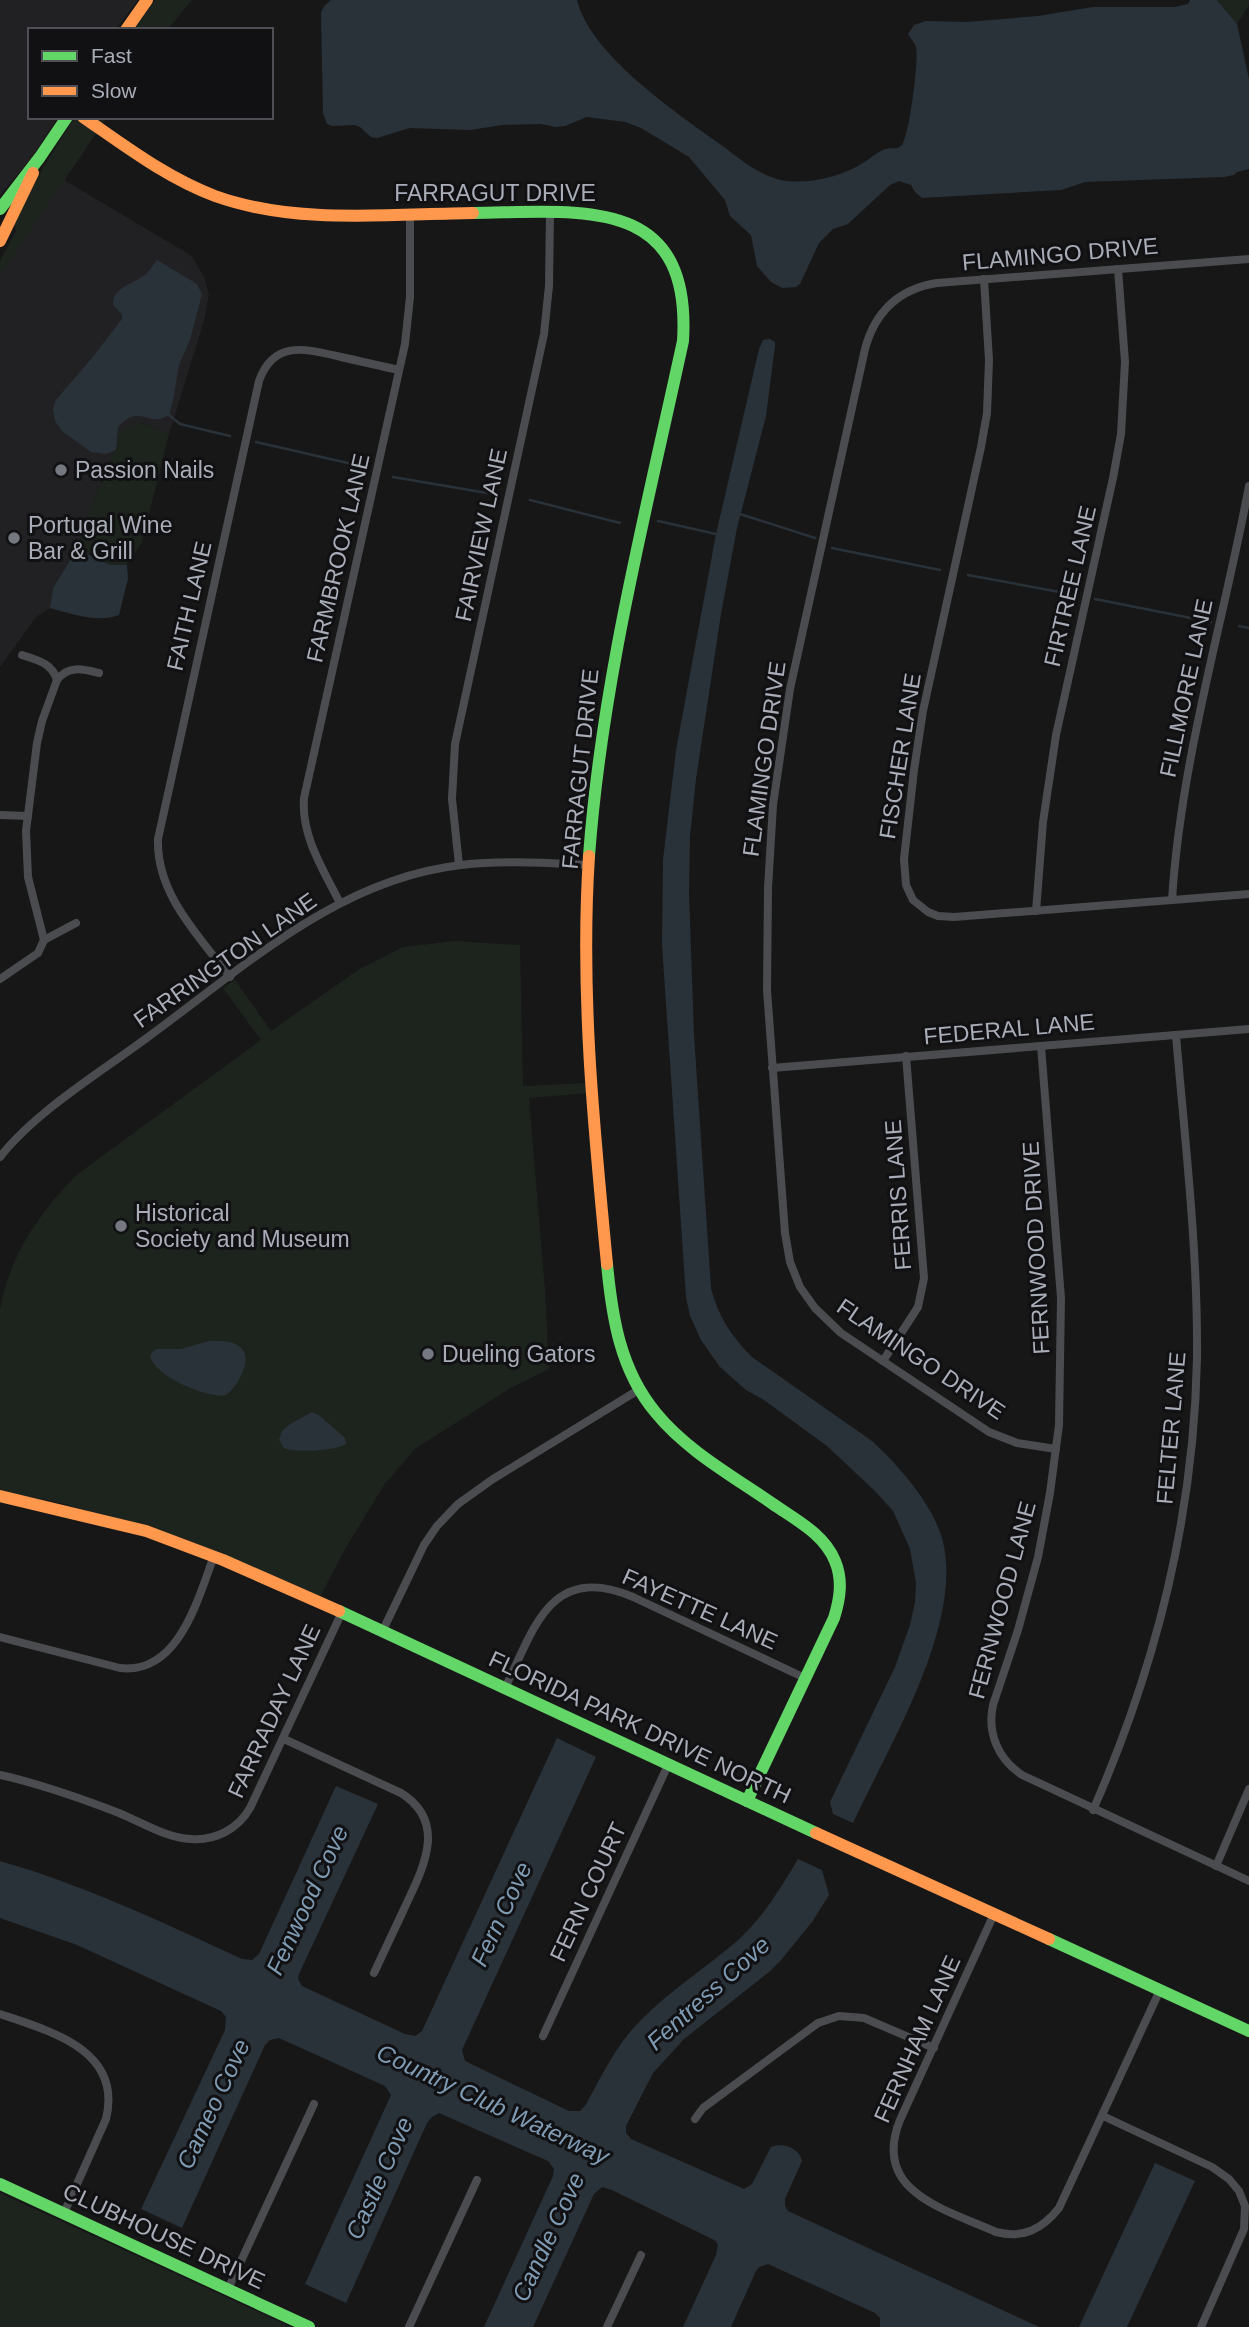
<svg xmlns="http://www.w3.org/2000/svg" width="1249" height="2327" font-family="Arial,sans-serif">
<rect width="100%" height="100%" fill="#171717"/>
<g fill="#212123">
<path d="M0 0H138L115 30H30V117H58L33 156 0 195Z"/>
<path d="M64 180 192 256 204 277 209 295 204 321 169 434 140 422 114 451 87 517 77 549 53 588 50 608 36 617 0 667V276Z"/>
</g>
<g fill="#1d241e">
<path d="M155 0H192L167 30H134Z"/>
<path d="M1217 0H1249V5L1237 24Z"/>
<path d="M75 117H107L0 276V261L16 231 14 224 44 166Z"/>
<path d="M140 422 169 434 142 542 127 565H110L77 549 87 517 114 451 116 450 117 441 122 430Z"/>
<path d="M455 941 520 945 523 1086 588 1083 589 1093 529 1098 545 1290 549 1369 509 1389 415 1449 384 1485 344 1551 320 1597 147 1529 60 1503 0 1491V1309C9 1256 41 1210 79 1173L261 1040 223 988 235 980 271 1031 358 970 403 947Z"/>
<path d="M0 2193 291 2327H0Z"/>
</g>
<g fill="#2a3239">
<path d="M331 0H577C590 54 674 111 717 142 737 156 757 175 781 180 807 185 841 177 863 163 870 159 878 151 886 149 891 147 896 150 901 146 909 140 919 60 916 47 915 43 910 38 908 34L914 25 926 21 966 22 1038 16 1093 7H1175L1188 4 1190 0H1217L1237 24 1249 79V169L1237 172 1234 175 1224 177 1085 182 1061 190 922 198 915 192 911 185 899 181 890 185 848 224 833 229 819 243 800 284 796 287 782 288 771 282 757 266 751 235 730 216 725 200 689 157 641 128 625 122 587 117 565 126 556 127 541 124 502 125 470 130 410 128 377 138 371 137 360 127 354 125 332 126 327 124 323 113 321 13 324 6Z"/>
<path d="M157 260 197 284 202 294 190 340 179 365 173 401 169 415C147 429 141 402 118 427L116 450 106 454 91 452 62 431 55 421 53 409 55 401 92 358 122 319V314L113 305C112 287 134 284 146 274 150 270 153 265 157 260Z"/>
<path d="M770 339 775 342V346L766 416 737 528 721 614 696 779 690 836 689 892 694 1035 711 1288C718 1316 731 1336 752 1357L872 1441C899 1466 934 1505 943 1542 963 1626 888 1747 853 1823L833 1814 830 1802 895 1667 910 1625 915 1602 916 1583 910 1549 893 1511 876 1492 827 1446 764 1400 746 1390 720 1367 701 1340 690 1316 686 1297 662 945 663 860 676 750 716 534 759 349 763 340Z"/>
<path d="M77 549 110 565H127L128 579 119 615C97 623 72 614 50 608L53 588Z"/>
<path d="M209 1341C219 1341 235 1340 242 1349 253 1361 236 1388 226 1395 207 1399 152 1375 150 1355L156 1349H181Z"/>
<path d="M312 1412 320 1416 345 1438 346 1444C336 1451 295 1453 284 1448L279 1440 282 1431 290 1424Z"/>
<path d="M557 1738 596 1757 462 2050 465 2061 569 2111H580L585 2106C599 2081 611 2055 630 2032 661 1996 701 1972 737 1941 763 1918 780 1889 798 1859L822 1870 829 1895 812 1922 781 1960 769 1972 684 2039 653 2073 626 2126V2133L631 2139 744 2189 752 2184 771 2147C782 2142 800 2148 802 2161L785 2199V2206L788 2211 1039 2327H880V2318L875 2313 768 2264 759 2267 756 2271 731 2327H683L716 2255 718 2245 716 2241 612 2190 602 2187 594 2194 533 2327H484L553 2176 554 2169 548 2161 439 2113 432 2117 427 2123 346 2303 305 2284 391 2095 385 2086 279 2038 270 2040 265 2045 182 2228 141 2209 225 2030 226 2017 221 2011 77 1945 0 1918V1861C84 1885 162 1922 242 1959L252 1960 259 1954 336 1786 378 1804 299 1974 298 1979 302 1986 405 2034 415 2036 422 2031Z"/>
<path d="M1155 2163 1195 2181 1127 2327H1079Z"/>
</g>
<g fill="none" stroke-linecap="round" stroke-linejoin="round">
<g stroke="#2a3239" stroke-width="2.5">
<path d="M169 415 180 424 230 436"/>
<path d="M256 442 361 466"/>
<path d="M393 477 493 494"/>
<path d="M530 500 620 523"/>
<path d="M740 514 815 538"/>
<path d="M658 521 716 534"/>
<path d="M832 548 940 570"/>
<path d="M968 575 1065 593"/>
<path d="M1095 599 1211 622"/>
<path d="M1239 626 1249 628"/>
</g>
<g stroke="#4b4c50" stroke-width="8">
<path d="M984 279 989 360 987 413 981 447 923 711 914 770 904 859 906 885 913 900 928 912 938 916 954 917 1249 894"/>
<path d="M22 655C37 660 52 663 57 680 68 665 83 669 99 673"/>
<path d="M0 815 28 816"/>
<path d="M459 865 452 799 455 744 544 334 549 286 550 212"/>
<path d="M1172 900C1181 759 1223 624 1249 486"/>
<path d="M340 903C323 869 301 836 304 798L405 344 410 297V214"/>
<path d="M1036 911 1043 822 1056 735 1113 478 1121 434 1125 362 1118 269"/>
<path d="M44 940 28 877 26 831 37 743 42 721 57 680"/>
<path d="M230 977C199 936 156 894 158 839L259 381C274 339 306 349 341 357 360 361 380 366 399 370"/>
<path d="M0 979 38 953 44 940 76 923"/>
<path d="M1041 1046 1061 1298 1059 1425 1050 1493 1038 1557 1018 1630 993 1705C987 1733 998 1759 1022 1775L1249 1881"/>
<path d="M772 1068 1249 1029"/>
<path d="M0 1157C36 1111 101 1072 148 1037 244 967 338 879 461 865 503 860 546 863 589 865"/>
<path d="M883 1361 918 1307 924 1278 906 1056"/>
<path d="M1056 1449 1017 1443 989 1432 841 1333 815 1308 800 1287 790 1262 785 1233 767 990 768 888 773 805 790 689 865 349C875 312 899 289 937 283L1249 259"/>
<path d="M382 1632 424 1545 437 1526 458 1504 493 1479 640 1389"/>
<path d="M0 1637 120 1668C179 1675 198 1598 214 1556"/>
<path d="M505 1688C534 1629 550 1562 633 1597L805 1678"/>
<path d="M284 1739 401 1793C449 1823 422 1870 404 1909 394 1930 384 1952 374 1973"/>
<path d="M0 1775C41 1784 80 1798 119 1813 141 1822 166 1838 191 1839 215 1841 238 1829 250 1808L342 1612"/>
<path d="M1093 1810C1156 1667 1194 1515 1197 1358 1198 1250 1185 1142 1176 1035"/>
<path d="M1216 1866 1249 1789"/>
<path d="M994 1914 900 2120C871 2192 945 2209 996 2232 1024 2239 1042 2229 1059 2208L1160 1990"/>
<path d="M0 2014C50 2031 123 2050 106 2119L64 2213"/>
<path d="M543 2036 668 1765"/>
<path d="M1103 2116 1212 2167 1229 2179 1239 2191 1245 2206 1244 2229 1201 2327"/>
<path d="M695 2119 703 2108 818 2023 839 2016 864 2018 934 2048"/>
<path d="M228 2289 314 2104"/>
<path d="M409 2327 477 2180"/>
<path d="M607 2327 641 2255"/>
</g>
<g stroke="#63d668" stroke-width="12">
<path d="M0 209 40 157 67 117"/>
<path d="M473 213C579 212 692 193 683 341 646 512 602 681 589 856"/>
<path d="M607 1264C612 1317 620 1370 656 1413 687 1451 733 1476 773 1504 796 1520 824 1534 835 1561 843 1580 840 1599 834 1618L747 1801"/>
<path d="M339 1611 816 1833"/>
<path d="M1049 1939 1249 2031"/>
<path d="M0 2184 309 2327"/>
</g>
<g stroke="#ff974d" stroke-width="12">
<path d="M126 30 147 0"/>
<path d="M83 117C125 146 167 178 215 196 296 225 389 214 473 213"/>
<path d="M0 241 33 173"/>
<path d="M589 856C580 992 594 1129 607 1264"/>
<path d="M0 1496 146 1531 223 1560 339 1611"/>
<path d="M816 1833 1049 1939"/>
</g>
</g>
<g fill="#757880" stroke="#111113" stroke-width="2.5">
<circle cx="61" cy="470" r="7"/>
<circle cx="14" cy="538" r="7"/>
<circle cx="121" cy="1226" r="7"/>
<circle cx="428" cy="1354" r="7"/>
</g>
<g text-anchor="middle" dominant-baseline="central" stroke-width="6" stroke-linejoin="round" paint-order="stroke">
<g font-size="23" fill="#a8adb8" stroke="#111113">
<text x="495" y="193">FARRAGUT DRIVE</text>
<text transform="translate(1060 254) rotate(-5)">FLAMINGO DRIVE</text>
<text transform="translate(481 535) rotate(-78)">FAIRVIEW LANE</text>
<text transform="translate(338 558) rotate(-77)">FARMBROOK LANE</text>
<text transform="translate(1070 586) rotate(-77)">FIRTREE LANE</text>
<text transform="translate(189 606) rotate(-77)">FAITH LANE</text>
<text transform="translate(1186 688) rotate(-78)">FILLMORE LANE</text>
<text transform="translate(900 756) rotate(-81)">FISCHER LANE</text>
<text transform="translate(764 759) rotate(-82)">FLAMINGO DRIVE</text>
<text transform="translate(580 769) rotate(-84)">FARRAGUT DRIVE</text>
<text transform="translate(225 960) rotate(-35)">FARRINGTON LANE</text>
<text transform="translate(1009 1029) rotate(-5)">FEDERAL LANE</text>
<text transform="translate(898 1195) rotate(-94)">FERRIS LANE</text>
<text transform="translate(1036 1248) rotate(-93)">FERNWOOD DRIVE</text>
<text transform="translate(921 1359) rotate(34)">FLAMINGO DRIVE</text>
<text transform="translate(1171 1428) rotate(-85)">FELTER LANE</text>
<text transform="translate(1002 1600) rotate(-75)">FERNWOOD LANE</text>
<text transform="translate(700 1609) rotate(24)">FAYETTE LANE</text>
<text transform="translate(274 1711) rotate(-65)">FARRADAY LANE</text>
<text transform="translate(640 1727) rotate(25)">FLORIDA PARK DRIVE NORTH</text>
<text transform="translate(588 1892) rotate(-65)">FERN COURT</text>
<text transform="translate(917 2039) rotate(-66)">FERNHAM LANE</text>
<text transform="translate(164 2236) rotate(25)">CLUBHOUSE DRIVE</text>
</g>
<g font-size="23" fill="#a8adb8" stroke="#111113" text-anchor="start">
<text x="75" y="470">Passion Nails</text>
<text x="28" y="525">Portugal Wine<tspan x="28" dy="26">Bar &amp; Grill</tspan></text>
<text x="135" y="1213">Historical<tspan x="135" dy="26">Society and Museum</tspan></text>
<text x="442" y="1354">Dueling Gators</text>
</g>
<g font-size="24" font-style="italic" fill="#7f9bb3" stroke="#111113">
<text transform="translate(307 1900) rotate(-65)">Fenwood Cove</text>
<text transform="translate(501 1914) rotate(-65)">Fern Cove</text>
<text transform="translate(708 1993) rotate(-42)">Fentress Cove</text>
<text transform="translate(213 2104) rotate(-65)">Cameo Cove</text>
<text transform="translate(493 2104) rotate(25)">Country Club Waterway</text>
<text transform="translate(379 2178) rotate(-66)">Castle Cove</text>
<text transform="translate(548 2237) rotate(-65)">Candle Cove</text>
</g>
</g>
<rect x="28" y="28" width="245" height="91" fill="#111113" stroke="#4d4f55" stroke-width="2"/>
<rect x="42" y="51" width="35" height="10" fill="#63d668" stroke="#4d4f55" stroke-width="2"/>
<text x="91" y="63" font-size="21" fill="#a8adb8">Fast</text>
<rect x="42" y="86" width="35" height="10" fill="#ff974d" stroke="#4d4f55" stroke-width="2"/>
<text x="91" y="98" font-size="21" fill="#a8adb8">Slow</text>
</svg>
